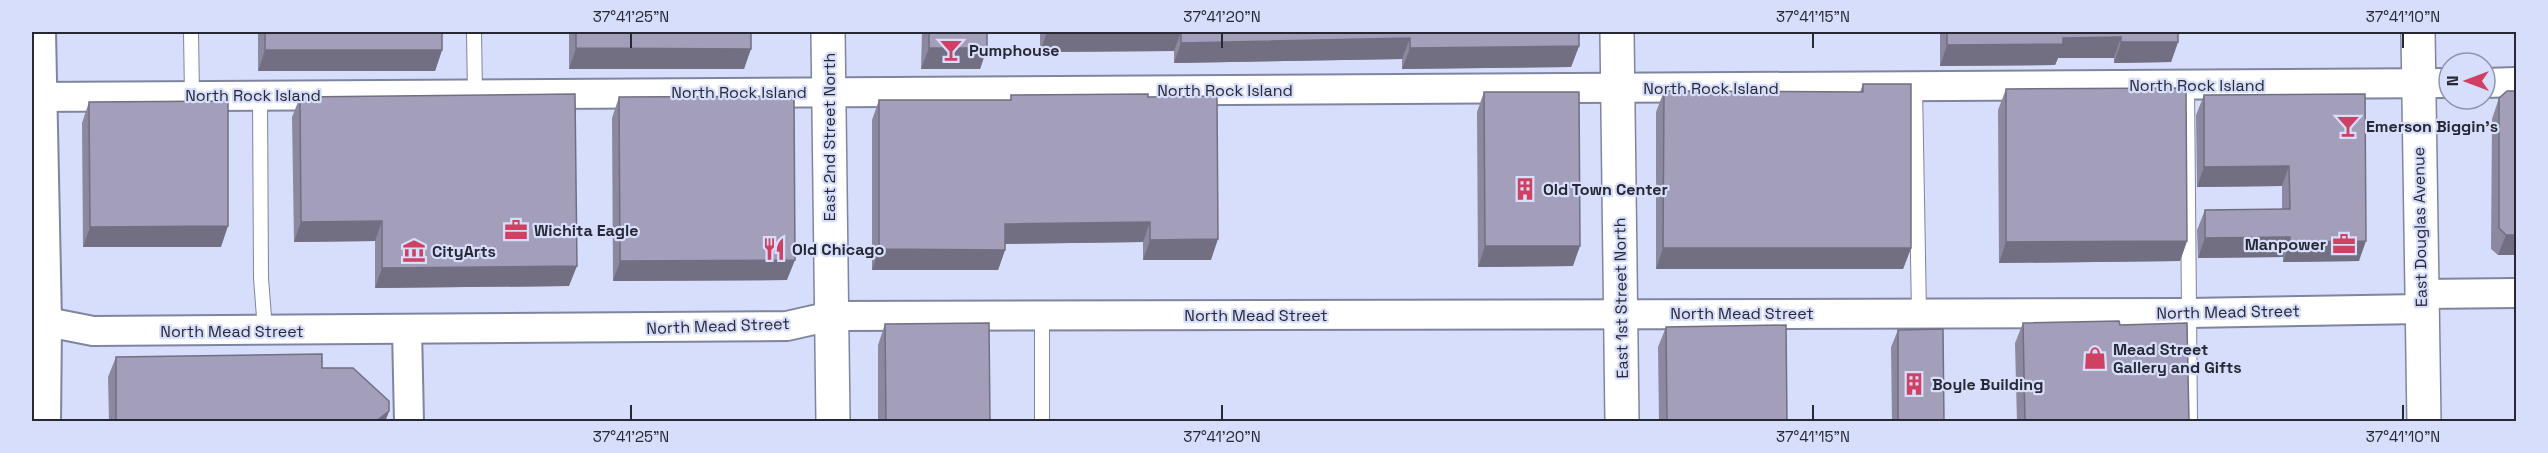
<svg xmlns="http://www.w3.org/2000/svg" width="2548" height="453" font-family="'Space Grotesk',sans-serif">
<rect width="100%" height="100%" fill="#d7defb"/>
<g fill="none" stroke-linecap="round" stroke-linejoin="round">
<g stroke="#7f859f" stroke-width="16">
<g id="service">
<path d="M191 32 192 96"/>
<path d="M474 32 475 94"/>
<path d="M2187 86 2190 422"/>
<path d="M1915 87 1919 313"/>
<path d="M260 95 261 278 265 330"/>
<path d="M1042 316V422"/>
</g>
</g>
<g stroke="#7f859f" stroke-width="32">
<g id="minor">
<path d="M41 32 47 322 46 422"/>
<path d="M2485 83 2516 82"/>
<path d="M32 97 2449 83"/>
<path d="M2422 294 2516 293"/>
<path d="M32 322H47L93 331 787 326 831 316 2189 313 2422 309"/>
<path d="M407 329 409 422"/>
</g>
</g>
<g stroke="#7f859f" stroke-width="36">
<g id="tertiary">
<path d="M828 32 833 422"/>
<path d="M1617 32 1622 422"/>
</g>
</g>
<g stroke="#7f859f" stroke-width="36">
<path id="secondary" d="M2418 32 2424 422"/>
</g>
<use href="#service" stroke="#fff" stroke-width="14"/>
<use href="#minor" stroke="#fff" stroke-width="28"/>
<use href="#tertiary" stroke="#fff" stroke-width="33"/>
<use href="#secondary" stroke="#fff" stroke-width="33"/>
</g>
<g fill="#8c889f">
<path d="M258 32H442V50L435 71H258Z"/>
<path d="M569 32H751L744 69H569Z"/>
<path d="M922 32H987V48L980 69H921Z"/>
<path d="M1040 32H1579V46L1571 67 1402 69V59L1174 63V51L1040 52Z"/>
<path d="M1940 32H2178V42L2171 62 2114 63V58H2058L2055 65 1940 66Z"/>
<path d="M1863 84 1911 248 1903 269H1656V112L1664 91 1860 92Z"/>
<path d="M2006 89 2187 241 2180 261 1999 263 1998 110Z"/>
<path d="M1484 92 1573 266 1478 267 1477 112Z"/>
<path d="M2365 94 2359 261 2283 262V257L2198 258 2197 230 2205 210 2282 209V186L2197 187 2196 115 2204 95Z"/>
<path d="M1011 95 1148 97 1211 260H1143V242L1005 244V250L998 270H872V120L879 100H1010Z"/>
<path d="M300 97 569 286 375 288V241L294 242 292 117Z"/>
<path d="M619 97 787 280 613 281 612 118Z"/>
<path d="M2499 98 2517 255H2498L2491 249 2492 119Z"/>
<path d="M89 102 221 247H83L82 123Z"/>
<path d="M2023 323 2120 325 2189 422H2017L2015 343Z"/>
<path d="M885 324 990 422H878V345Z"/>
<path d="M1666 327 1787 422H1659L1658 347Z"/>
<path d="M1898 330 1944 422H1892L1891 347Z"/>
<path d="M116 357 322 368 389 411 385 422H109L108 377Z"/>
</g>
<g fill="#726f82">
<path d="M1047 32H1181L1174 51 1040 52Z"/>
<path d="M2121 37 2114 58H2058L2055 65 1940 66 1947 45 2063 38Z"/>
<path d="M1410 38 1402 59 1174 63 1181 43Z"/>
<path d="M2121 42H2178L2171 62 2114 63Z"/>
<path d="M1579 46 1571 67 1402 69 1410 48Z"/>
<path d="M576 48 751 49 744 69H569Z"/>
<path d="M929 48H987L980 69H921Z"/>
<path d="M265 50H442L435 71H258Z"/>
<path d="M2289 166 2282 186 2197 187 2204 167Z"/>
<path d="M382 221 375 241 294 242 301 222Z"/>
<path d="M1150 222 1143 242 998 244 1005 224Z"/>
<path d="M228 226 221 247H83L90 227Z"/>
<path d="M2506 235H2517V255H2498Z"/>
<path d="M2290 237 2283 257 2198 258 2205 238Z"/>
<path d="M1218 239 1211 260H1143L1150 240Z"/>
<path d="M2187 241 2180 261 1999 263 2006 242Z"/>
<path d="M2366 241 2359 261 2283 262 2290 242Z"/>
<path d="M1485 246H1580L1573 266 1478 267Z"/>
<path d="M1663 248H1911L1903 269H1656Z"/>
<path d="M879 249 1005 250 998 270H872Z"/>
<path d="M795 260 787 280 613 281 620 261Z"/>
<path d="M577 266 569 286 375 288 382 268Z"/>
<path d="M389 411 385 422H375Z"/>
</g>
<g fill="#a39eb9" stroke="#726f82" stroke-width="1.5">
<rect x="265" y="32" width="177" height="18"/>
<path d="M576 32H751V49L576 48Z"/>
<rect x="929" y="32" width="58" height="16"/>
<path d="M1181 32H1579V46L1410 48V38L1181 43Z"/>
<path d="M1947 32H2178V42H2121V37L2063 38V44L1947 45Z"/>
<path d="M1863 84H1911V248H1663L1664 91 1863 92Z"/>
<path d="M2186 88 2187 241 2006 242V89Z"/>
<path d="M2507 91H2517V235H2506L2499 228V98Z"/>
<path d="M1484 92H1579L1580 246H1485Z"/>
<path d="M575 94 577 266 382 268V221L301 222 300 97Z"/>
<path d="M1148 94V97L1217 96 1218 239 1150 240V222L1005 224V250L879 249V100H1011V95Z"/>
<path d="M2365 94 2366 241 2290 242V237L2205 238V210L2290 209 2289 166 2204 167V95Z"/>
<path d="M794 96 795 260 620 261 619 97Z"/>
<path d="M228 101V226L90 227 89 102Z"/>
<path d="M2119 321 2120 325 2187 323 2189 422H2025L2023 323Z"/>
<path d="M989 323 990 422H886L885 324Z"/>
<path d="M1786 325 1787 422H1667L1666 327Z"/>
<path d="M1943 329 1944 422H1898V330Z"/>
<path d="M322 354V368H353L389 401V411L375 422H116V357Z"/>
</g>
<path fill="none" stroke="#262833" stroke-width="2" d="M631 33V48M1222 33V48M1813 33V48M2403 33V48M631 405V420M1222 405V420M1813 405V420M2403 405V420"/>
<defs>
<g id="bar-bare" transform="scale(1.8)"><path d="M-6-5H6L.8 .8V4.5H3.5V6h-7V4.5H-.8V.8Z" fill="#d04062" stroke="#d7defb" stroke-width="2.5" paint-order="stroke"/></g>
<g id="building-bare" transform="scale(1.8)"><path d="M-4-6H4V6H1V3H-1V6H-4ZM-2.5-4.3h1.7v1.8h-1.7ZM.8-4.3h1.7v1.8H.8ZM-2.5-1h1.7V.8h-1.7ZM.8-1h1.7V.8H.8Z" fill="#d04062" stroke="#d7defb" stroke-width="2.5" paint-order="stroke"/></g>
<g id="office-bare" transform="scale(1.8)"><path d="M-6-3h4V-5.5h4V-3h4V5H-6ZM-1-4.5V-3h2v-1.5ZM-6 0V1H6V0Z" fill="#d04062" stroke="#d7defb" stroke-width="2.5" paint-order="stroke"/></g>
<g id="restaurant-bare" transform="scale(1.8)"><path d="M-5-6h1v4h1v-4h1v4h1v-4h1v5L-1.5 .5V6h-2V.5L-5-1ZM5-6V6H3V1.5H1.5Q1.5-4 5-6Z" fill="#d04062" stroke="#d7defb" stroke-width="2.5" paint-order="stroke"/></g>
<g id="museum-bare" transform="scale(1.8)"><path d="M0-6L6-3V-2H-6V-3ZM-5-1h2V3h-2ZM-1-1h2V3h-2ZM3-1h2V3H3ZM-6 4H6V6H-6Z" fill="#d04062" stroke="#d7defb" stroke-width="2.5" paint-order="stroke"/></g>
<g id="shop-bare" transform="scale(1.8)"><path d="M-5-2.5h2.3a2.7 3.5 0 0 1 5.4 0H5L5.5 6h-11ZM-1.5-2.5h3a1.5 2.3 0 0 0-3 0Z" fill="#d04062" stroke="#d7defb" stroke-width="2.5" paint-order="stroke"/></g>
</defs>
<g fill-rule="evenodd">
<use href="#bar-bare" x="951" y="50"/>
<use href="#bar-bare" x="2348" y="126"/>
<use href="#building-bare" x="1525" y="189"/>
<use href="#office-bare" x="516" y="230"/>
<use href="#office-bare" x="2344" y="244"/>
<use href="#restaurant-bare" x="774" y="249"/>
<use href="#museum-bare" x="414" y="251"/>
<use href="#shop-bare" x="2095" y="358"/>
<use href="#building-bare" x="1914" y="384"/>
</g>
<g text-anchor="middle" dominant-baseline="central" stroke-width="4.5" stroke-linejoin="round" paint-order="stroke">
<g font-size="16" font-weight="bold" fill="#262833" stroke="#d7defb" text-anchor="start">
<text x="969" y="50">Pumphouse</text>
<text x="2366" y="126">Emerson Biggin's</text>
<text x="1543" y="189">Old Town Center</text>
<text x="534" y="230">Wichita Eagle</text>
<text x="2326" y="244" text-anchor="end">Manpower</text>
<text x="792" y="249">Old Chicago</text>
<text x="432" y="251">CityArts</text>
<text x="2113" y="349">Mead Street<tspan x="2113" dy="18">Gallery and Gifts</tspan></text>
<text x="1932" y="384">Boyle Building</text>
</g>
<g font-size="16" fill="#262833" stroke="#d7defb">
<text x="2197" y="85">North Rock Island</text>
<text x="1711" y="88">North Rock Island</text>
<text x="1225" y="90">North Rock Island</text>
<text x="739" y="92">North Rock Island</text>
<text x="253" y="95">North Rock Island</text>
<text transform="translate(829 137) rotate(-90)">East 2nd Street North</text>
<text transform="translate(2420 227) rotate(-91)">East Douglas Avenue</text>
<text transform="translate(1621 298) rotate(-91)">East 1st Street North</text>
<text transform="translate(2228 312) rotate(-1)">North Mead Street</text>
<text x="1742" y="313">North Mead Street</text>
<text x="1256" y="315">North Mead Street</text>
<text transform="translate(718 326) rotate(-2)">North Mead Street</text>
<text x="232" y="331">North Mead Street</text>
</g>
</g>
<rect width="2548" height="453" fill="none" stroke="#d7defb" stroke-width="66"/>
<g transform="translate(2467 81) rotate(270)"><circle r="28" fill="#d7defb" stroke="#9095ab" stroke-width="1.5"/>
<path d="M0-4.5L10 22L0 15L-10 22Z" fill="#d04062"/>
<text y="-9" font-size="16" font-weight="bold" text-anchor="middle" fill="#262833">N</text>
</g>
<rect x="33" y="33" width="2482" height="387" fill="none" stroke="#262833" stroke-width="2"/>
<g font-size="15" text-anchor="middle" fill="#262833">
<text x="631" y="22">37°41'25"N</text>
<text x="1222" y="22">37°41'20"N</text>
<text x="1813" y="22">37°41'15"N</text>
<text x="2403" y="22">37°41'10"N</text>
<text x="631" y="442">37°41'25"N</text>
<text x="1222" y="442">37°41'20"N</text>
<text x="1813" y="442">37°41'15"N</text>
<text x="2403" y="442">37°41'10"N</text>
</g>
</svg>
